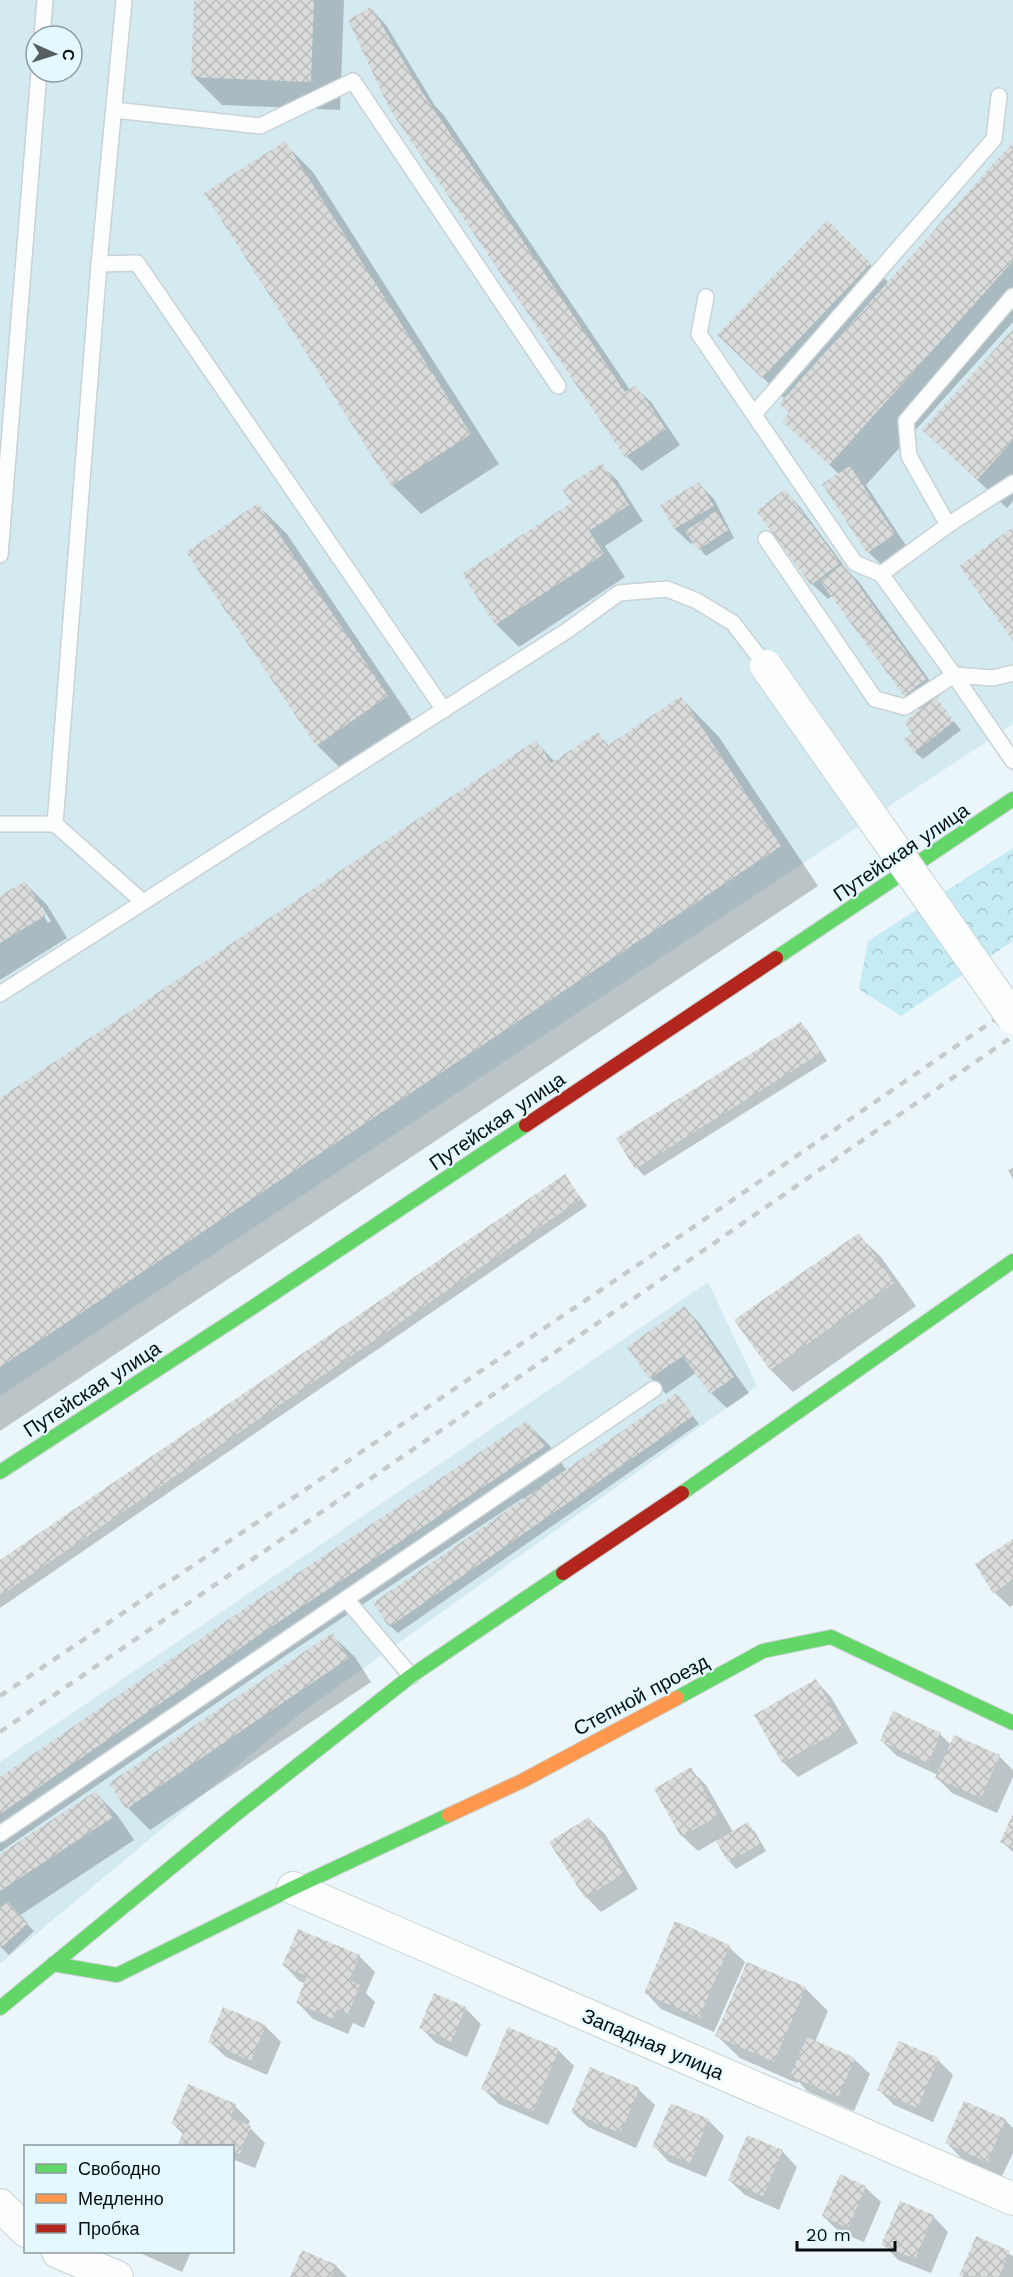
<svg xmlns="http://www.w3.org/2000/svg" width="1013" height="2277" font-family="'Work Sans',sans-serif">
<defs>
<pattern id="forest-crowns" width="20" height="18" patternUnits="userSpaceOnUse" patternTransform="scale(1.5)"><rect width="20" height="18" fill="#c5ebf5"/><path d="M2 6a3 3 0 1 1 6 0M12 15a3 3 0 1 1 6 0" fill="none" stroke="#a8c8d1"/></pattern>
<pattern id="building-cross-hatch" width="8" height="8" patternUnits="userSpaceOnUse" patternTransform="scale(1.5)"><rect width="8" height="8" fill="#dadcdb"/><path d="M0 0l8 8M0 8l8-8" fill="none" stroke="#babcbb"/></pattern>
</defs>
<rect width="100%" height="100%" fill="#eaf6f9"/>
<g fill="#d4eaf1" fill-rule="evenodd">
<path d="M0 0H1013V724L0 1396ZM36 36H72V72H36Z"/>
<path d="M708 1282 757 1386 301 1713 0 1964V1762Z"/>
</g>
<path fill="url(#forest-crowns)" d="M1013 848V941L901 1016 859 989 868 941Z"/>
<g fill="#0003" fill-rule="evenodd">
<path d="M196 0H344L340 110 222 105 193 76Z"/>
<path d="M371 9 386 25 435 106 443 114 630 390 635 387 651 402 680 445 642 471 626 456Z"/>
<path d="M284 143 313 172 499 464 421 514 392 485Z"/>
<path d="M1013 144V322L866 485 909 550 884 567 868 552 839 474 784 421 791 413 785 399 742 358 870 264 889 283Z"/>
<path d="M1013 331V501L1007 508 924 430Z"/>
<path d="M601 465 617 480 643 521 605 546 625 577 519 647 496 624 573 503Z"/>
<path d="M699 484 714 499 734 538 706 556 694 542 691 544 675 529 662 506Z"/>
<path d="M785 491 800 507 848 571 859 582 940 695 935 699 961 730 923 759 915 752V733L921 711 905 695 833 595 828 599 812 584Z"/>
<path d="M258 505 287 534 416 726 346 774 317 745Z"/>
<path d="M681 698 719 737 818 886 0 1431V1099L536 742 555 762 598 734 609 746Z"/>
<path d="M25 883 47 905 67 938 0 980V898ZM39 907H42L51 921 48 923Z"/>
<path d="M801 1024 808 1031 827 1061 644 1176 637 1168 618 1139Z"/>
<path d="M1013 1168V1179L1008 1170Z"/>
<path d="M565 1176 587 1206 0 1608V1562Z"/>
<path d="M858 1235 881 1257 916 1306 793 1392 771 1370 736 1320Z"/>
<path d="M685 1308 700 1324 749 1393 727 1408 711 1393 697 1372 666 1394 651 1378 629 1348Z"/>
<path d="M677 1395 699 1424 398 1633 390 1626 524 1501 523 1498 288 1654 0 1852V1779L527 1423 550 1446 567 1471Z"/>
<path d="M1013 1541V1605L1010 1607 994 1592Z"/>
<path d="M332 1635 355 1657 371 1682 150 1830 128 1808Z"/>
<path d="M816 1681 831 1697 858 1743 798 1777 783 1762Z"/>
<path d="M940 1734 951 1745 955 1737 1000 1757 1013 1770V1777L997 1813 952 1793 937 1778 938 1775 897 1756 882 1741Z"/>
<path d="M690 1769 706 1785 733 1832 747 1824 755 1832 766 1851 736 1869 729 1861 717 1840 698 1851 682 1836Z"/>
<path d="M96 1793 118 1816 134 1840 19 1916 34 1931 9 1955 0 1946V1856Z"/>
<path d="M1013 1818V1852L1002 1842Z"/>
<path d="M589 1819 605 1834 638 1889 601 1912 586 1897Z"/>
<path d="M676 1923 729 1947 745 1962 714 2032 661 2009 646 1993Z"/>
<path d="M359 1956 375 1972 366 1993 375 2002 364 2028 353 2023 348 2034 313 2019 298 2003 306 1984 299 1981 284 1965Z"/>
<path d="M748 1964 806 1989 828 2011 815 2042 854 2059 870 2074 854 2111 807 2091 798 2081 797 2083 740 2058 717 2036Z"/>
<path d="M465 2008 481 2024 467 2057 436 2043 421 2028Z"/>
<path d="M224 2009 266 2027 281 2042 267 2075 226 2057 210 2042Z"/>
<path d="M558 2050 574 2066 548 2125 499 2104 483 2089Z"/>
<path d="M938 2060 953 2075 933 2122 894 2105 879 2090Z"/>
<path d="M639 2090 655 2105 636 2148 588 2127 572 2112Z"/>
<path d="M235 2106 250 2121 248 2126 265 2143 255 2168 232 2159V2146H179L184 2135 173 2124Z"/>
<path d="M708 2120 724 2136 706 2177 669 2162 654 2146Z"/>
<path d="M1005 2120 1013 2128V2153L1002 2176 962 2159 947 2143Z"/>
<path d="M782 2151 797 2167 779 2210 745 2195 729 2180Z"/>
<path d="M865 2187 881 2202 864 2242 839 2232 823 2216Z"/>
<path d="M933 2216 948 2232 931 2273 898 2260 883 2244Z"/>
<path d="M977 2238 1013 2256V2277H963L961 2275Z"/>
<path d="M138 2252H191L182 2272Z"/>
<path d="M336 2266 347 2277H292Z"/>
</g>
<g fill="url(#building-cross-hatch)">
<path d="M194 0H314L311 82 191 77Z"/>
<path d="M371 7 420 89 625 392 636 385 666 429 625 457 390 110 348 20Z"/>
<path d="M285 141 471 434 391 486 204 193Z"/>
<path d="M1013 142V261L829 465 782 421 789 413 779 404Z"/>
<path d="M827 220 871 263 762 378 717 335Z"/>
<path d="M1013 329V440L977 480 922 430Z"/>
<path d="M602 463 629 505 589 531 604 554 495 625 462 574 571 503 562 489Z"/>
<path d="M850 466 895 534 867 553 822 484Z"/>
<path d="M699 482 714 506 674 529 660 505Z"/>
<path d="M785 489 840 563 811 585 756 511Z"/>
<path d="M258 503 388 696 316 746 186 552Z"/>
<path d="M716 511 728 530 698 550 685 531Z"/>
<path d="M1013 527V641L959 566Z"/>
<path d="M843 564 926 679 904 696 820 581Z"/>
<path d="M681 696 781 846 0 1367V1098L536 740 551 763 598 732 607 746Z"/>
<path d="M936 697 954 721 914 753 904 740 912 733 904 722Z"/>
<path d="M25 881 46 915 0 943V896Z"/>
<path d="M801 1022 821 1053 635 1169 616 1138Z"/>
<path d="M565 1174 581 1199 0 1596V1560Z"/>
<path d="M859 1233 894 1283 770 1370 734 1320Z"/>
<path d="M685 1306 734 1377 710 1394 683 1356 649 1379 627 1347Z"/>
<path d="M677 1393 693 1416 389 1627 373 1603Z"/>
<path d="M527 1421 545 1446 265 1631 0 1814V1777L248 1606Z"/>
<path d="M1013 1539V1580L993 1593 975 1564Z"/>
<path d="M332 1633 349 1658 126 1809 109 1783Z"/>
<path d="M816 1679 843 1728 782 1763 754 1715Z"/>
<path d="M893 1711 941 1733 928 1763 880 1741Z"/>
<path d="M954 1735 1000 1755 981 1798 935 1778Z"/>
<path d="M691 1767 718 1816 681 1837 654 1789Z"/>
<path d="M96 1791 113 1817 0 1891V1854Z"/>
<path d="M1013 1814V1848L1000 1842Z"/>
<path d="M589 1817 624 1873 585 1898 549 1842Z"/>
<path d="M748 1822 760 1844 728 1862 716 1841Z"/>
<path d="M7 1901 28 1923 0 1949V1907Z"/>
<path d="M675 1921 730 1945 699 2018 644 1993Z"/>
<path d="M298 1929 360 1955 349 1980 360 1985 348 2014 337 2009 333 2019 296 2003 307 1976 282 1966Z"/>
<path d="M747 1962 806 1987 774 2062 715 2036Z"/>
<path d="M434 1993 466 2007 451 2042 419 2028Z"/>
<path d="M223 2007 266 2025 251 2061 208 2042Z"/>
<path d="M508 2027 559 2049 533 2111 481 2089Z"/>
<path d="M807 2037 855 2058 838 2097 790 2076Z"/>
<path d="M899 2041 939 2058 917 2108 877 2090Z"/>
<path d="M590 2067 640 2088 620 2133 571 2112Z"/>
<path d="M188 2084 236 2104 230 2117 251 2126 240 2154 232 2151V2146H223L216 2144 214 2146H177L184 2130 171 2124Z"/>
<path d="M964 2101 1006 2119 987 2162 945 2143Z"/>
<path d="M671 2103 709 2119 690 2163 652 2147Z"/>
<path d="M747 2135 783 2150 763 2196 728 2180Z"/>
<path d="M840 2174 866 2186 848 2228 822 2216Z"/>
<path d="M900 2201 934 2215 915 2259 881 2245Z"/>
<path d="M976 2236 1010 2251 999 2277 959 2276Z"/>
<path d="M302 2250 337 2265 332 2277H290Z"/>
</g>
<g fill="none" stroke-linecap="round" stroke-linejoin="round">
<g stroke="#c9d2d5" stroke-width="18">
<g id="lane">
<path d="M124 0 99 264 55 824 143 902"/>
<path d="M42 36 45 0"/>
<path d="M114 110 260 126 353 81 558 386"/>
<path d="M99 264 137 263 444 710"/>
<path d="M706 297 699 334 855 563 881 574 954 675 993 678 1013 673"/>
<path d="M754 414 994 139 999 96"/>
<path d="M948 525 1013 483"/>
<path d="M766 539 875 699 905 707 954 675 1013 761"/>
<path d="M0 555 39 72"/>
<path d="M881 574 948 525 909 456 906 421 1013 296"/>
<path d="M0 824H55"/>
<path d="M0 994 568 630 619 593 667 589 697 601 733 623 766 666"/>
<path d="M411 1676 346 1599 654 1389"/>
<path d="M0 1834 346 1599"/>
</g>
</g>
<g stroke="#c9d2d5" stroke-width="34">
<g id="street">
<path d="M293 1888 1013 2199"/>
<path d="M0 2205 26 2231"/>
<path d="M58 2252 117 2277"/>
</g>
</g>
<g stroke="#c9d2d5" stroke-width="16">
<g id="fast">
<path d="M776 958 1013 799"/>
<path d="M0 1472 247 1311 526 1125"/>
<path d="M682 1493 1013 1261"/>
<path d="M677 1698 763 1651 831 1637 1013 1723"/>
<path d="M53 1964 117 1975 293 1888 449 1815"/>
<path d="M0 2008 236 1814 411 1676 563 1573"/>
</g>
</g>
<g stroke="#c9d2d5" stroke-width="16">
<path id="slow" d="M449 1815 522 1781 677 1698"/>
</g>
<g stroke="#c9d2d5" stroke-width="16">
<g id="jam">
<path d="M526 1125 776 958"/>
<path d="M563 1573 682 1493"/>
</g>
</g>
<use href="#lane" stroke="#fcfefe" stroke-width="15"/>
<use href="#street" stroke="#fcfefe" stroke-width="32"/>
<use href="#fast" stroke="#63d668" stroke-width="14"/>
<use href="#slow" stroke="#ff974d" stroke-width="14"/>
<use href="#jam" stroke="#b3261e" stroke-width="14"/>
<g stroke="#c6cacb" stroke-width="4.5" stroke-dasharray="8 8" stroke-linecap="butt">
<path d="M0 1696 657 1252 1013 1007"/>
<path d="M0 1732 665 1277 1013 1036"/>
</g>
<g stroke="#c9d2d5" stroke-width="34" stroke-linecap="butt">
<path id="street-bridge" d="M766 666 1013 1018"/>
</g>
<use href="#street-bridge" stroke="#fcfefe" stroke-width="32"/>
</g>
<g text-anchor="middle" dominant-baseline="central" stroke-width="4.5" stroke-linejoin="round" paint-order="stroke">
<g font-size="20" fill="#070e10" stroke="#e4f9ff">
<text transform="translate(901 852) rotate(-34)">Путейская улица</text>
<text transform="translate(497 1121) rotate(-34)">Путейская улица</text>
<text transform="translate(92 1389) rotate(-33)">Путейская улица</text>
<text transform="translate(641 1695) rotate(-28)">Степной проезд</text>
<text transform="translate(653 2044) rotate(23)">Западная улица</text>
</g>
</g>
<rect x="24" y="2145" width="210" height="108" fill="#e4f9ff" stroke="#8c9b9f" stroke-width="1.5"/>
<rect x="36" y="2164" width="30" height="9" fill="#63d668" stroke="#8c9b9f" stroke-width="1.5"/>
<text x="78" y="2175" font-size="18" fill="#070e10">Свободно</text>
<rect x="36" y="2194" width="30" height="9" fill="#ff974d" stroke="#8c9b9f" stroke-width="1.5"/>
<text x="78" y="2205" font-size="18" fill="#070e10">Медленно</text>
<rect x="36" y="2224" width="30" height="9" fill="#b3261e" stroke="#8c9b9f" stroke-width="1.5"/>
<text x="78" y="2235" font-size="18" fill="#070e10">Пробка</text>
<g transform="translate(54 54) rotate(93)"><circle r="28" fill="#e4f9ff" stroke="#8c9b9f" stroke-width="1.5"/>
<path d="M0-4.5L10 22L0 15L-10 22Z" fill="#565f62"/>
<text y="-9" font-size="16" font-weight="bold" text-anchor="middle" fill="#070e10">С</text>
</g>
<path d="M797 2241v9h98v-9" fill="none" stroke="#070e10" stroke-width="3"/>
<text x="806" y="2241" font-size="18" fill="#070e10" stroke="#e4f9ff" stroke-width="4.5" paint-order="stroke">20 m</text>
</svg>
